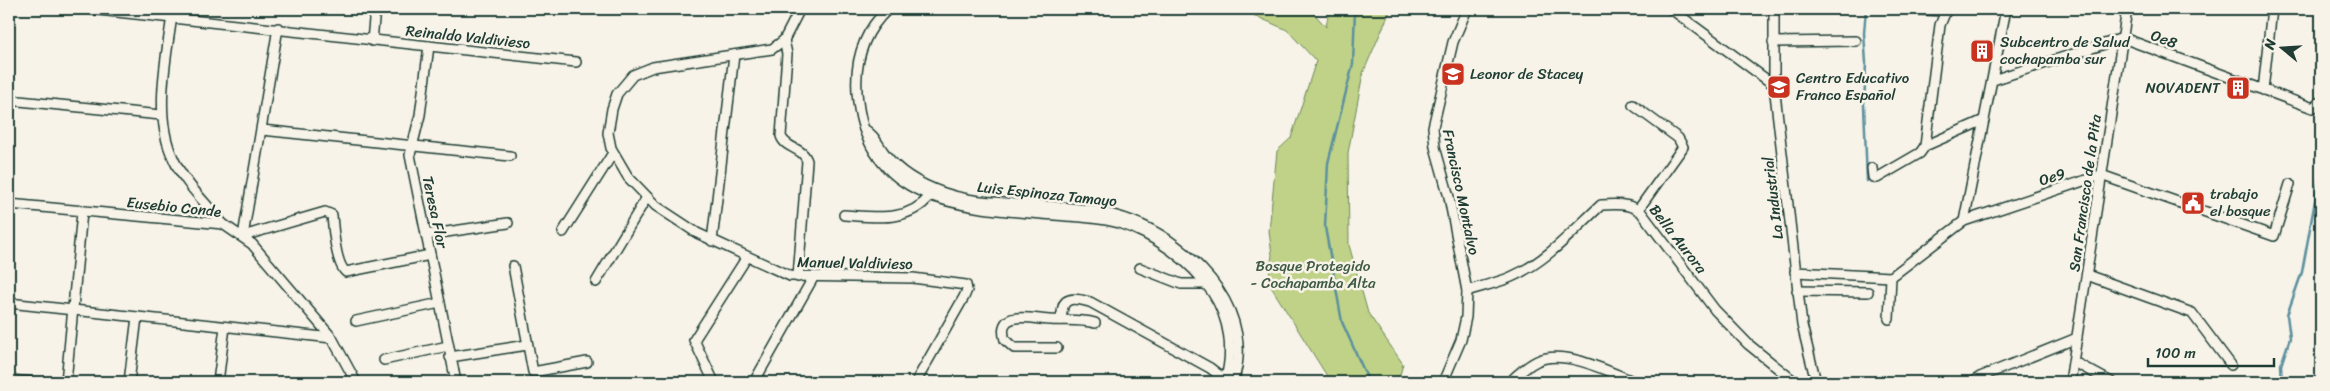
<svg xmlns="http://www.w3.org/2000/svg" width="2330" height="391" font-family="Sriracha,sans-serif">
<rect width="100%" height="100%" fill="#f7f3e8"/>
<filter id="ink" filterUnits="userSpaceOnUse"><feTurbulence type="fractalNoise" baseFrequency=".02" numOctaves="2"/><feDisplacementMap in="SourceGraphic" scale="10" xChannelSelector="R" yChannelSelector="G"/><feConvolveMatrix kernelMatrix="1 2 1 2 8 2 1 2 1" color-interpolation-filters="sRGB"/></filter>
<g filter="url(#ink)">
<path fill="#bfd287" stroke="#6f885e" d="M1253 9H1310L1326 27 1329 9H1391L1363 73 1348 153 1349 245 1368 313 1403 364 1398 382H1326L1327 376 1268 282 1272 255 1269 231 1277 151 1291 138 1316 61 1287 30 1251 14Z"/>
<g fill="none" stroke-linecap="round" stroke-linejoin="round">
<g stroke="#5c909e" stroke-width="2.5">
<path d="M1355 9 1353 64 1328 163 1325 227 1342 322 1369 382"/>
<path d="M1866 9 1864 33 1866 63 1864 105 1867 181"/>
<path d="M1340 10 1341 9"/>
<path d="M2282 382 2281 365 2290 338 2287 315 2302 272 2321 168"/>
</g>
<g stroke="#1f3d34" stroke-width="12">
<g id="street">
<path d="M89 9 576 62"/>
<path d="M173 9C167 55 152 117 174 160 185 184 207 204 223 224"/>
<path d="M800 9 784 40 772 49 653 67 633 75 617 94 612 109 608 133 611 148 628 177 656 206 697 233 790 276 913 278 966 285 967 290 964 297 918 378"/>
<path d="M888 9C861 34 853 65 858 102 871 207 971 208 1055 215 1077 217 1099 217 1119 223 1154 234 1191 261 1212 292 1230 319 1234 351 1225 382"/>
<path d="M1671 9 1774 85"/>
<path d="M1774 9V85L1802 325 1816 382"/>
<path d="M1905 9 1946 11"/>
<path d="M784 40 787 54 781 136C785 149 803 147 807 161L798 277"/>
<path d="M372 41 375 9"/>
<path d="M1773 42 1856 41"/>
<path d="M429 46 420 115 410 155 456 382"/>
<path d="M1993 80 2123 38 2313 108 2321 101"/>
<path d="M2263 90 2272 9"/>
<path d="M9 100 161 115"/>
<path d="M1633 105 1678 138 1683 147 1638 210"/>
<path d="M864 129C874 134 878 145 885 154 900 174 921 185 944 193 964 200 983 201 1004 203 1073 209 1129 204 1185 253 1197 264 1209 275 1218 289 1237 317 1244 350 1233 382"/>
<path d="M262 130 510 156"/>
<path d="M1925 146 1984 120"/>
<path d="M1872 168 1873 177 1877 178 1920 153 1925 146 1940 25 1946 11 1950 9"/>
<path d="M9 204 223 224 252 244 332 338 356 382"/>
<path d="M844 215C875 217 908 223 930 196"/>
<path d="M1964 221 2006 9"/>
<path d="M563 232 613 153"/>
<path d="M426 235 508 223"/>
<path d="M243 236 325 212 332 215C333 228 336 265 346 272L430 255"/>
<path d="M243 236 278 28"/>
<path d="M712 241 734 55"/>
<path d="M513 266 533 372 587 362"/>
<path d="M1140 268 1181 284H1209"/>
<path d="M1795 272 1891 277"/>
<path d="M2087 275 2192 313 2231 365"/>
<path d="M596 282 647 197"/>
<path d="M1467 291C1482 286 1497 283 1511 277 1546 262 1573 231 1601 205 1614 204 1630 203 1641 212L1715 310 1748 344 1795 382"/>
<path d="M1797 291 1868 292"/>
<path d="M9 303 332 338"/>
<path d="M1889 319 1891 277 1964 221 2101 175 2274 236 2290 184"/>
<path d="M1060 320C1062 316 1062 312 1063 307 1066 295 1082 300 1090 302L1210 368 1228 382"/>
<path d="M356 321 440 303"/>
<path d="M1057 348H1014L1005 340C995 307 1036 320 1051 320 1067 321 1080 319 1095 323"/>
<path d="M450 357 527 345"/>
<path d="M384 360 448 346"/>
<path d="M2074 362 2111 382"/>
<path d="M9 380 32 382"/>
<path d="M66 382 82 212"/>
<path d="M129 382 137 317"/>
<path d="M218 382 225 327"/>
<path d="M714 382 694 340 747 257"/>
<path d="M754 382 813 278"/>
<path d="M1443 382 1461 340 1466 317 1467 291 1449 197 1435 147 1433 127 1453 42 1467 9"/>
<path d="M1510 382C1518 374 1527 366 1537 361 1564 348 1609 372 1635 382"/>
<path d="M1972 382 1980 377 2077 338"/>
<path d="M2070 382 2127 9"/>
</g>
</g>
<use href="#street" stroke="#f7f3e8" stroke-width="9"/>
</g>
</g>
<defs>
<g id="building-square" transform="scale(1.25)"><rect x="-9" y="-9" width="18" height="18" rx="4" fill="#c8321e" stroke="#f7f3e8"/><path d="M-4-6H4V6H1V3H-1V6H-4ZM-2.5-4.3h1.7v1.8h-1.7ZM.8-4.3h1.7v1.8H.8ZM-2.5-1h1.7V.8h-1.7ZM.8-1h1.7V.8H.8Z" fill="#fff"/></g>
<g id="school-square" transform="scale(1.25)"><rect x="-9" y="-9" width="18" height="18" rx="4" fill="#c8321e" stroke="#f7f3e8"/><path d="M0-5L7-2L0 1L-7-2ZM-4 1L0 2.5L4 1V4Q0 6-4 4Z" fill="#fff"/></g>
<g id="civic-square" transform="scale(1.25)"><rect x="-9" y="-9" width="18" height="18" rx="4" fill="#c8321e" stroke="#f7f3e8"/><path d="M-.6-6.5H3V-4.5H.6V-3L4-1V1h2V6H-6V1h2V-1L-.6-3ZM-1.2 2.5V6h2.4V2.5Z" fill="#fff"/></g>
</defs>
<g fill-rule="evenodd">
<use href="#building-square" x="1982" y="51"/>
<use href="#school-square" x="1453" y="74"/>
<use href="#school-square" x="1779" y="87"/>
<use href="#building-square" x="2238" y="88"/>
<use href="#civic-square" x="2193" y="203"/>
</g>
<g text-anchor="middle" dominant-baseline="central" stroke-width="5" stroke-linejoin="round" paint-order="stroke">
<g font-size="15" fill="#1f3d34" stroke="#f7f3e8">
<text transform="translate(468 37) rotate(6)">Reinaldo Valdivieso</text>
<text transform="translate(2164 39) rotate(21)">Oe8</text>
<text transform="translate(2052 177) rotate(-18)">Oe9</text>
<text transform="translate(1461 192) rotate(78)">Francisco Montalvo</text>
<text transform="translate(2085 193) rotate(-82)">San Francisco de la Pita</text>
<text transform="translate(1047 194) rotate(6)">Luis Espinoza Tamayo</text>
<text transform="translate(1773 198) rotate(-97)">La Industrial</text>
<text transform="translate(174 207) rotate(6)">Eusebio Conde</text>
<text transform="translate(435 212) rotate(78)">Teresa Flor</text>
<text transform="translate(1678 239) rotate(52)">Bella Aurora</text>
<text transform="translate(855 263) rotate(1)">Manuel Valdivieso</text>
</g>
<g font-size="15" fill="#1f3d34" stroke="#f7f3e8" text-anchor="start">
<text x="2000" y="42">Subcentro de Salud<tspan x="2000" dy="17">cochapamba sur</tspan></text>
<text x="1470" y="74">Leonor de Stacey</text>
<text x="1796" y="78">Centro Educativo<tspan x="1796" dy="17">Franco Español</tspan></text>
<text x="2220" y="88" text-anchor="end">NOVADENT</text>
<text x="2210" y="194">trabajo<tspan x="2210" dy="17">el bosque</tspan></text>
</g>
<g font-size="15" fill="#3f5b45" stroke="#f7f3e8">
<text x="1313" y="266">Bosque Protegido<tspan x="1313" dy="17">- Cochapamba Alta</tspan></text>
</g>
</g>
<rect width="2330" height="391" fill="none" stroke="#f7f3e8" stroke-width="30"/>
<rect x="15" y="15" width="2300" height="361" fill="none" stroke="#1f3d34" stroke-width="2" filter="url(#ink)"/>
<g transform="translate(2282 48) rotate(288)" stroke="#f7f3e8" stroke-width="4" paint-order="stroke">
<path d="M0-4L9 19L0 12L-9 19Z" fill="#1f3d34"/>
<text y="-8" font-size="14" font-weight="bold" text-anchor="middle" fill="#1f3d34">N</text>
</g>
<path d="M2148 358v8h126v-8" fill="none" stroke="#1f3d34" stroke-width="2.5"/>
<text x="2155" y="358" font-size="15" fill="#1f3d34" stroke="#f7f3e8" stroke-width="4" paint-order="stroke">100 m</text>
</svg>
